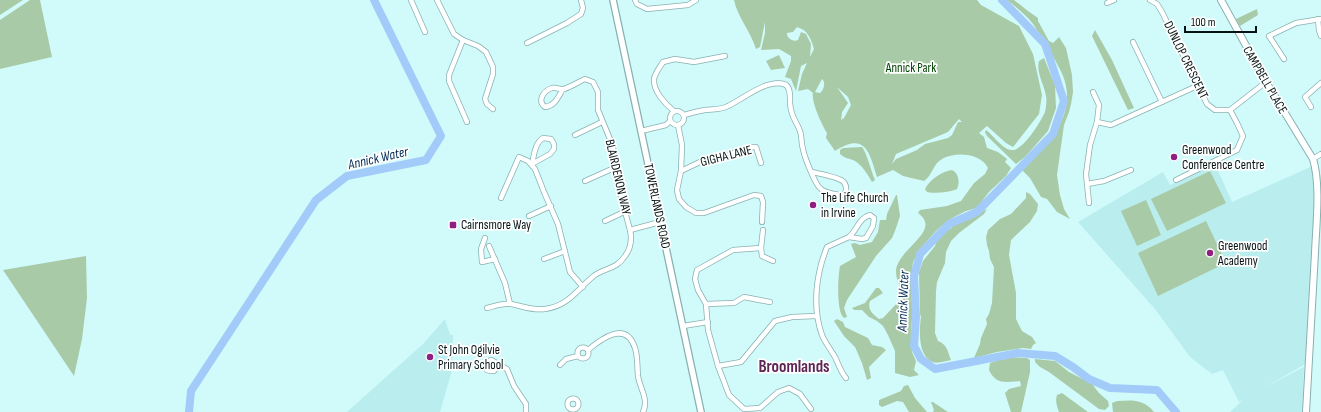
<svg xmlns="http://www.w3.org/2000/svg" width="1321" height="412" font-family="'Sofia Sans Condensed',sans-serif">
<rect width="100%" height="100%" fill="#d1fbfb"/>
<g fill="#baedee">
<path d="M1215 164 1232 202 1315 165 1318 186 1309 362 1265 387 1304 367 1302 412H1230L1243 400 1239 402 1223 370 1212 374 1190 357 1155 309 1078 222 1163 172 1170 185Z"/>
<path d="M445 319 450 335H453L452 370 440 412H347L423 344Z"/>
</g>
<g fill="#a9caa7" fill-rule="evenodd">
<path d="M0 0H23L0 15Z"/>
<path d="M30 0H40L52 57 0 69V20Z"/>
<path d="M734 0H977L981 5 1019 26 1033 54 1042 95 1039 114 1013 147 1006 143 987 126 979 133 984 137 987 148 998 152 1007 159 1005 162 1011 168 1006 176 989 192 977 208 966 211 956 216 947 221 936 231 920 249 913 262 911 278V296L913 311 911 328 912 352 916 361 914 370 919 375 910 377 895 373V351L888 335 883 326 877 321 869 317 862 310H854L852 308 865 303 876 288H879L883 293 870 301C867 310 873 314 879 319L883 318 899 301 902 291C899 284 896 279 896 271 897 249 943 231 918 213L920 210 947 206 961 201 974 183 985 174 988 168C981 153 955 151 942 159 933 164 932 176 924 181L903 176 893 170 877 177C869 151 865 132 835 151L826 138 827 133C822 125 811 102 813 93L808 89 798 91 802 74 807 63 801 66 796 91 791 79 785 77 791 61V56L779 49 761 50 765 33V22L760 47 756 49C751 32 737 16 734 0ZM797 27C808 30 811 39 814 49L810 57 811 44 806 34 801 32 798 40C793 42 789 39 787 35V33L793 32ZM822 79C826 82 824 90 820 93L815 92ZM837 87 848 97 851 105 844 118 841 120 842 112 848 103ZM959 119 962 122H958L952 135 948 138 925 144 917 150 896 159 892 164 896 154 948 132Z"/>
<path d="M1007 0H1014L1028 11 1038 18V21L1049 41 1053 43 1059 37 1066 48 1072 75 1073 92 1071 104 1069 112 1064 125 1057 175 1060 195 1064 209 1070 219 1057 212 1047 199 1041 197 1030 178 1021 169C1045 146 1075 120 1065 82 1062 71 1054 59 1049 49L1047 50 1048 48C1041 41 1039 32 1033 24 1026 15 1016 7 1007 0Z"/>
<path d="M1257 9 1258 15 1240 26 1236 19Z"/>
<path d="M1095 30 1112 60 1134 108 1128 110 1092 36Z"/>
<path d="M779 55 785 68 771 70 766 61Z"/>
<path d="M1044 58 1055 85 1056 108 1048 131 1025 157 1016 164 987 136 985 132 986 130C994 136 1003 150 1012 150 1023 151 1041 121 1045 112 1046 108 1047 100 1046 96 1044 84 1036 73 1039 61Z"/>
<path d="M862 147C867 153 871 171 875 180L872 182C868 175 862 165 855 161 849 158 845 159 840 154V150L843 148Z"/>
<path d="M952 170C959 173 960 183 957 189 951 192 933 194 927 192L925 189C930 179 943 171 952 170Z"/>
<path d="M1210 171 1226 203 1167 231 1151 199Z"/>
<path d="M1026 192 1030 194 1038 204 1037 211 1030 222 1011 240 1009 255 1016 293V319L1022 331 1032 337 1036 343 1033 345 1031 349 1023 348 997 352 974 358 980 344 981 338 987 324 986 319 989 314 992 303 994 267 990 259 989 251 987 245 986 237 988 230 1000 219 1011 214 1026 198Z"/>
<path d="M896 195H897L900 216 895 231 892 238 876 256 847 300 844 308 847 317 844 318C836 312 838 276 840 266L856 257 851 244 855 243 860 245 872 242 878 232 880 220H886L887 214Z"/>
<path d="M1146 200 1161 235 1137 246 1121 211Z"/>
<path d="M987 209 984 214 959 233 951 241 946 252 945 263 937 282 936 291 935 333 938 341C948 345 947 351 951 360 946 361 938 364 933 362 918 357 919 330 921 317L920 314 919 272 923 261 935 246 937 239 956 224Z"/>
<path d="M1206 221 1226 263 1158 296 1138 253Z"/>
<path d="M86 256 87 298 82 339 74 376 3 270Z"/>
<path d="M837 319 843 322 845 327 868 338 872 345 882 347 886 350 869 367 871 378 867 380 862 363 855 347 844 336 834 321Z"/>
<path d="M1008 357 1027 358 1030 360V372L1021 412H1011L1005 393 1009 389 1021 386 1020 381C1006 382 996 385 989 370L990 363Z"/>
<path d="M1035 359 1055 361 1069 372 1092 384 1099 393 1108 401 1109 406 1105 410 1099 409 1049 372 1040 367 1035 362Z"/>
<path d="M908 385 915 398 927 412H909L903 402 897 401 882 407 879 405V400L901 391 904 386Z"/>
<path d="M1062 393 1088 412H1059C1057 406 1055 401 1057 395Z"/>
<path d="M1117 401C1132 400 1144 399 1154 412H1113L1112 403Z"/>
<path d="M931 402H933L948 412H933L934 410Z"/>
</g>
<g fill="none" stroke-linecap="round" stroke-linejoin="round">
<g stroke="#a3cbf9" stroke-width="8">
<path d="M1002 0 1045 44 1064 101 1053 134 977 212 949 224 920 254 914 276 916 317 914 346 921 359 935 369 1018 353 1055 356 1073 367 1089 379 1110 388 1157 390 1176 412"/>
<path d="M189 412 191 391 316 200 347 176 426 160 441 136 374 0"/>
</g>
<g stroke="#89b0b1" stroke-width="6">
<g id="minor">
<path d="M411 0 425 32"/>
<path d="M437 0 454 34 463 40 478 46 486 52 493 67V74L485 99 487 104 493 109"/>
<path d="M635 0 637 4 647 9 688 5 696 0"/>
<path d="M1150 0 1157 4 1162 12 1207 104 1215 110H1230L1266 82"/>
<path d="M1107 3 1114 0"/>
<path d="M1318 19 1319 30 1321 36"/>
<path d="M463 40 449 75V81L467 122"/>
<path d="M1133 42 1162 102"/>
<path d="M527 43 567 23 581 14 583 8 581 0"/>
<path d="M1284 59 1269 36 1296 23 1321 19"/>
<path d="M563 89C558 97 555 106 545 107 537 101 543 91 552 88 556 87 560 90 564 89 571 87 578 82 585 79L593 82 598 92V110L612 144 615 156 614 168 615 175 630 230 660 222"/>
<path d="M1311 107 1305 97 1321 83"/>
<circle cx="677" cy="118" r="7"/>
<path d="M674 111C665 104 653 91 654 79 655 73 660 67 663 62L675 59 694 62 725 56"/>
<path d="M684 115C691 113 698 111 705 110 713 109 721 110 728 106 743 99 766 79 784 84 791 86 790 97 790 103 791 118 796 120 800 131 802 137 801 143 803 149 804 156 815 184 820 188 823 192 834 194 840 195 849 195 847 183 841 180 833 176 821 174 812 172"/>
<path d="M1097 122 1111 125 1197 86"/>
<path d="M678 125 682 145 681 171 677 190 679 199 686 207 696 213H704L754 195 761 196 763 202 762 222"/>
<path d="M641 131 666 125 670 121"/>
<path d="M575 135 602 122"/>
<path d="M543 138 551 139 554 144V149L550 154 532 164C534 155 535 143 543 138Z"/>
<path d="M1313 159 1321 154"/>
<path d="M681 171 702 161 724 156 753 147H756L761 163"/>
<path d="M1176 180 1237 150 1243 136 1237 123 1230 110"/>
<path d="M585 181 614 168"/>
<path d="M1087 184 1104 181 1131 170"/>
<path d="M501 198 519 157 528 161 535 169 544 192 558 224 570 272 583 287"/>
<path d="M1089 203 1086 174 1090 145 1097 122 1099 105 1093 92"/>
<path d="M529 216 551 206"/>
<path d="M605 221 626 211"/>
<path d="M763 230 761 248 762 256 773 261"/>
<path d="M485 238 481 249 482 262 495 259"/>
<path d="M489 246 505 283 510 304"/>
<path d="M761 248 733 250 697 270 695 279 698 290 706 304 708 330 718 366 729 395 744 409 760 408 778 392 789 388 800 394 811 409"/>
<path d="M544 259 565 251"/>
<path d="M706 304 734 303 744 297 770 302"/>
<path d="M487 308C495 306 503 303 511 304 522 306 533 311 545 309 569 306 577 289 595 275 605 268 617 269 625 256 631 248 632 239 630 230"/>
<path d="M683 326 708 322"/>
<circle cx="583" cy="353" r="5.5"/>
<path d="M588 350C601 339 626 320 635 348 638 357 637 367 638 376 640 389 649 399 643 412"/>
<path d="M560 365 566 359 578 356"/>
<path d="M718 366 741 362 775 321 792 317 816 316"/>
<path d="M497 367 495 362 491 360 487 362 485 366 487 370 490 371H494L497 367 501 366 507 369 514 386 526 404V412"/>
<path d="M846 378C841 372 839 366 836 359 832 351 825 343 822 335 812 307 816 274 827 247L849 237 862 239 866 238 873 226 874 218 870 215C859 218 857 230 849 237"/>
<circle cx="573" cy="404" r="5.5"/>
</g>
</g>
<g stroke="#89b0b1" stroke-width="8">
<path id="tertiary" d="M613 0 701 412"/>
</g>
<g stroke="#89b0b1" stroke-width="8">
<path id="secondary" d="M1221 0 1266 82 1313 159C1321 185 1316 226 1315 253 1312 306 1309 359 1306 412"/>
</g>
<use href="#minor" stroke="#fff" stroke-width="4.5"/>
<use href="#tertiary" stroke="#fff" stroke-width="5.5"/>
<use href="#secondary" stroke="#fff" stroke-width="6"/>
</g>
<g fill="#8f2082" stroke="#fefefe" stroke-width="1.5">
<circle cx="1174" cy="157" r="4"/>
<circle cx="813" cy="205" r="4"/>
<rect x="449" y="221" width="8" height="8" rx="2"/>
<circle cx="1210" cy="253" r="4"/>
<circle cx="430" cy="357" r="4"/>
</g>
<g text-anchor="middle" dominant-baseline="central" stroke-width="3.5" stroke-linejoin="round" paint-order="stroke">
<g font-size="13" fill="#051314" stroke="#fefefe">
<text transform="translate(1186 60) rotate(64)">DUNLOP CRESCENT</text>
<text transform="translate(1265 80) rotate(60)">CAMPBELL PLACE</text>
<text transform="translate(726 156) rotate(-14)">GIGHA LANE</text>
<text transform="translate(618 177) rotate(77)">BLAIRDENON WAY</text>
<text transform="translate(657 206) rotate(78)">TOWERLANDS ROAD</text>
</g>
<g font-size="13" fill="#004306" stroke="#fefefe">
<text x="911" y="68">Annick Park</text>
</g>
<g font-size="13" fill="#051314" stroke="#fefefe" text-anchor="start">
<text x="1182" y="150">Greenwood<tspan x="1182" dy="15">Conference Centre</tspan></text>
<text x="821" y="198">The Life Church<tspan x="821" dy="15">in Irvine</tspan></text>
<text x="461" y="225">Cairnsmore Way</text>
<text x="1218" y="246">Greenwood<tspan x="1218" dy="15">Academy</tspan></text>
<text x="438" y="350">St John Ogilvie<tspan x="438" dy="15">Primary School</tspan></text>
</g>
<g font-size="14" font-style="italic" fill="#002b54" stroke="#fefefe">
<text transform="translate(378 158) rotate(-13)">Annick Water</text>
<text transform="translate(903 301) rotate(-88)">Annick Water</text>
</g>
<g font-size="17" font-weight="bold" fill="#5d2755" stroke="#fefefe">
<text x="794" y="367">Broomlands</text>
</g>
</g>
<path d="M1185 26v6h71v-6" fill="none" stroke="#051314" stroke-width="2"/>
<text x="1191" y="26" font-size="12" fill="#051314" stroke="#fefefe" stroke-width="3" paint-order="stroke">100 m</text>
</svg>
